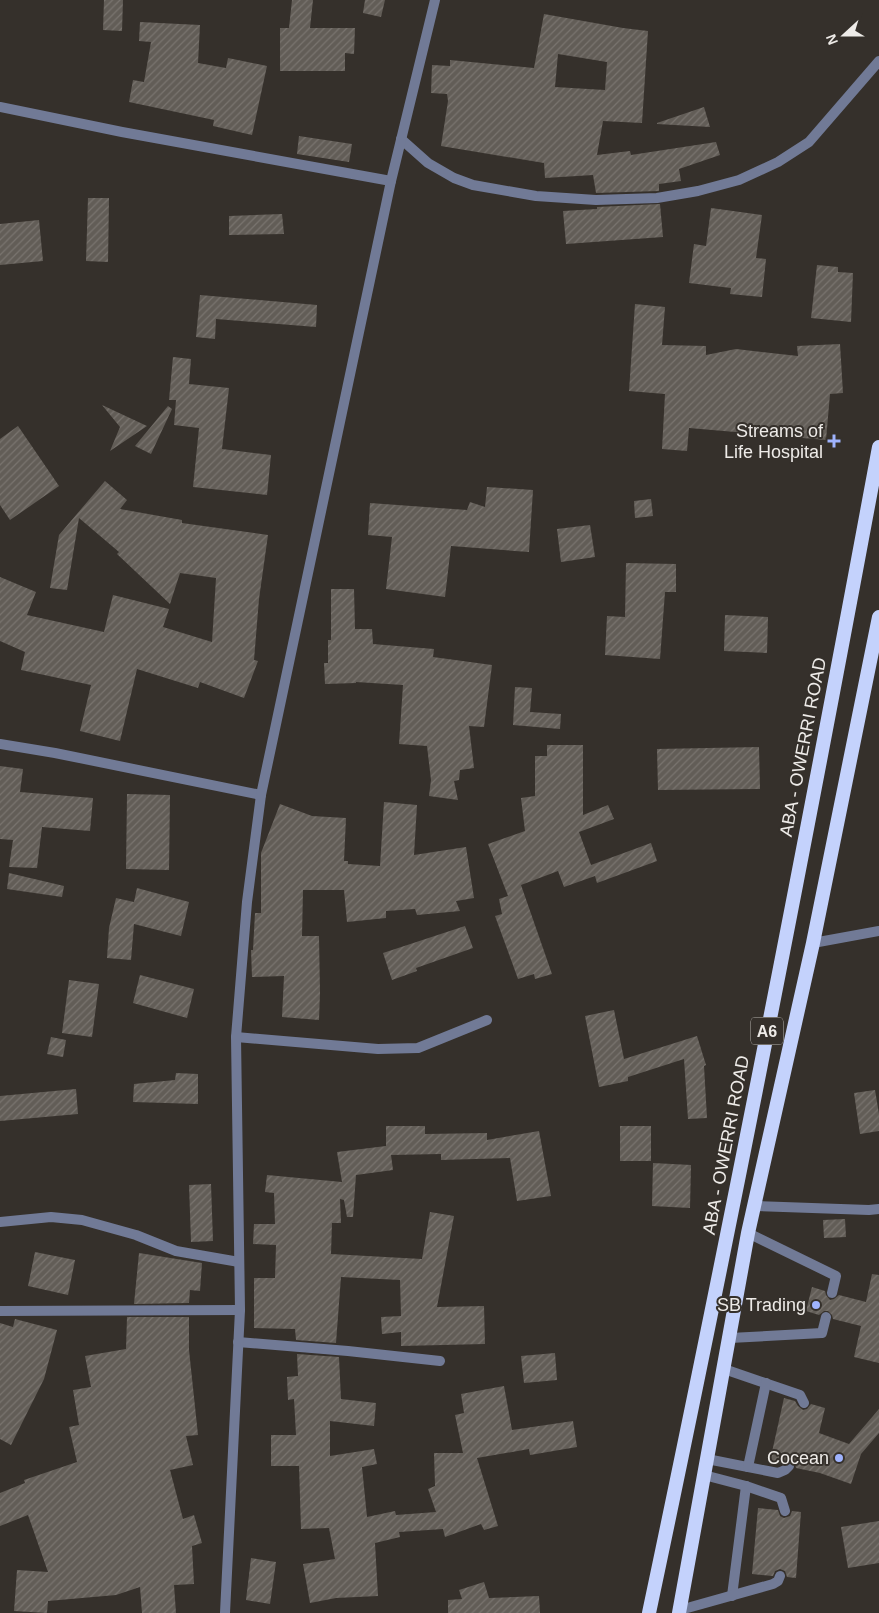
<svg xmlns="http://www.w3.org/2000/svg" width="879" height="1613" font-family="Arial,sans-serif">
<defs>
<pattern id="building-hatch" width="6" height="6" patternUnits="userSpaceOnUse" patternTransform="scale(1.25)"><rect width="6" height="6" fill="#625d57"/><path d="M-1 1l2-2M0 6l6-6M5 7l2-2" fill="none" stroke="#79746f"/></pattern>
</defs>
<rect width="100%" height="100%" fill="#35302b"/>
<g fill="url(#building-hatch)" fill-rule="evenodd">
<path d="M104 0H123L122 31 103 30Z"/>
<path d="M292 0H313L310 28H355L354 54 345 53V71H280V28H289Z"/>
<path d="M365 0H385L381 17 363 13Z"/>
<path d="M544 14 623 28 648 31 642 123 603 121 597 155 630 151 631 155 716 142 720 155 679 169 681 181 659 184V191L596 193 593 175 545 178 544 163 441 146 448 101 447 94 431 93 432 65 450 66V60L534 68ZM558 54 607 62 605 90 555 87Z"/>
<path d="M140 22 200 25 198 63 226 68 228 58 267 66 252 135 213 126 214 120 129 102 133 80 144 82 151 42 139 41Z"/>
<path d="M704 107 710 127 657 124V123Z"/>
<path d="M299 136 352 144 349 162 297 154Z"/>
<path d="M88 198H109L108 262 86 261Z"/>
<path d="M660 204 663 237 566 244 563 211 597 209V207Z"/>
<path d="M711 208 762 215 756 258 766 259 762 297 730 294 731 288 689 283 694 244 706 246Z"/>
<path d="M282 214 284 234 229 235V216Z"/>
<path d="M39 220 43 261 0 265V224Z"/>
<path d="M817 265 838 267V272L853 273 851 322 811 318Z"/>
<path d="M200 295 317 305 316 327 216 319 215 339 196 337Z"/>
<path d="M635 304 665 307 662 345 706 346V355L736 349 798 356 797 346 840 344 843 393 830 394 826 440 689 428 687 451 662 449 665 394 629 391Z"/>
<path d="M173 357 191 359 189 384 229 388 222 449 271 455 267 495 193 487 199 428 174 425 176 400H169Z"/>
<path d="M102 405 147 426 110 451 120 427Z"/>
<path d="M168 406 172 409 151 454 135 446Z"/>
<path d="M18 426 59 486 10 520 0 505V439Z"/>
<path d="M105 481 127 500 120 509 182 520V523L268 535 259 599 254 660 258 661 244 698 200 682 198 688 137 669 120 741 80 731 91 685 21 670 25 652 0 641V577L36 592 27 615 104 632 113 595 169 609 163 627 212 642 216 578 180 573 170 604 117 554 119 552 79 518 67 590 50 588 59 535Z"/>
<path d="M487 487 533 490 529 552 451 546 445 597 386 589 392 537 368 535 370 503 467 510 470 502 485 507Z"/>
<path d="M651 499 653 516 635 518 634 501Z"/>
<path d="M590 525 595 557 561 562 557 529Z"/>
<path d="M626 563 676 564V592H665L660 659 605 655 607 616 625 617Z"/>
<path d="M331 589H354L355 629H372L373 644 434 649 433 657 492 665 484 727 469 726 474 768 460 770 459 780 454 781 458 800 429 796 431 780 427 746 399 744 403 685 356 682V683L325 684 324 663H328V640H331Z"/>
<path d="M725 615 768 617 767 653 724 651Z"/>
<path d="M515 687 532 688 530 712 561 714 560 729 513 725Z"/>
<path d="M547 745H583V815L608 805 614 819 579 832 591 865 651 843 657 861 597 883 595 876 564 887 558 871 521 885 552 974 535 979 534 974 518 979 495 916 502 914 499 899 508 896 488 844 525 831 521 798 535 796V756H547Z"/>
<path d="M759 747 760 789 658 790 657 749Z"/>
<path d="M0 766 23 769 20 792 93 798 90 831 42 827 37 868 9 867 13 840 0 839Z"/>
<path d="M127 794 170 795 169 870 126 869Z"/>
<path d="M384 802 417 805 414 855 466 847 474 898 456 901 460 911 417 915 415 909 386 911V918L347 922 344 890H303L302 936H319L320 993 319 1020 282 1017 284 976 252 977 251 950H253L255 913H261V853L280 804 312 816 346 818 344 861H348V864L380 866Z"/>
<path d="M9 873 64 886 62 897 7 889Z"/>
<path d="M137 888 189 902 181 936 134 924 131 960 107 958 109 928 116 898 134 902Z"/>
<path d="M465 926 473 948 416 968 417 971 392 980 383 953Z"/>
<path d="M140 975 194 989 187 1018 133 1003Z"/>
<path d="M69 980 99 984 92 1037 62 1033Z"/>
<path d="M614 1010 624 1059 697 1036 706 1065 704 1066 707 1118 688 1119 684 1059 628 1077V1081L599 1087 585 1016Z"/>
<path d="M51 1037 66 1040 63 1057 47 1054Z"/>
<path d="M176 1073 198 1074V1104L133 1102 134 1084 175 1080Z"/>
<path d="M76 1089 78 1114 0 1121V1096Z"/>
<path d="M875 1090 879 1114V1131L860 1134 854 1093Z"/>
<path d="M386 1126H425V1134L487 1133V1140L539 1131 551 1196 517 1201 510 1158 441 1160V1154L391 1155 393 1170 356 1175 353 1217H347L344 1200 340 1199 341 1223H332L331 1254 422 1259 430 1212 454 1216 437 1307 484 1306 485 1344 401 1346V1332L382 1334 381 1317 401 1316 400 1280 341 1277 336 1343 296 1340 295 1329 254 1328V1278H275L276 1245 253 1244 254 1224H275L274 1193 265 1192 267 1175 342 1182 337 1152 386 1146Z"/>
<rect x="620" y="1126" width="31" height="35"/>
<path d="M653 1163 691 1165 690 1208 652 1206Z"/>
<path d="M211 1184 213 1241 191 1242 189 1185Z"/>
<path d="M845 1219 846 1237 824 1238 823 1220Z"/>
<path d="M35 1252 75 1260 68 1295 28 1286Z"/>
<path d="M139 1253 202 1263 200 1291 190 1290 189 1303 134 1304Z"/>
<path d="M872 1274 879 1275V1363L854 1357 861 1326 833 1319 832 1315 828 1311H824L819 1315 806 1311 812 1287 825 1291 826 1295 830 1300 834 1299 839 1295 866 1302Z"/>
<path d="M127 1317H189V1350L198 1435 186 1436 193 1465 170 1470 183 1519 194 1515 202 1543 192 1546 194 1584 174 1585 176 1613H142L140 1587 116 1595 48 1601 47 1613 14 1611 17 1570 48 1572 28 1515 0 1526V1493L25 1483 24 1480 77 1462 69 1427 79 1425 73 1390 91 1387 85 1356 126 1349Z"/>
<path d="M15 1319 57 1330 44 1379 11 1445 0 1439V1323L13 1327Z"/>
<path d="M555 1353 557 1380 524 1383 521 1356Z"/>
<path d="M297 1354 339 1357 341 1399 376 1403 374 1426 330 1421V1456L374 1449 377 1464 362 1467 367 1517 395 1511 396 1515 436 1512 428 1489 435 1486 434 1453H463L455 1415 464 1413 461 1394 504 1386 512 1430 573 1421 577 1447 530 1455 529 1449 477 1458 498 1526 484 1530 481 1524 445 1537 443 1529 399 1532 400 1537 375 1543 378 1596 336 1598 310 1603 303 1564 335 1559 329 1528 301 1529 299 1466H271V1435H296L294 1399 288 1400 287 1377 298 1376Z"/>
<path d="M784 1398 795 1401 798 1406 803 1410 807 1409 811 1404 825 1408 819 1433 849 1444 879 1409V1433L861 1454 851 1484 820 1473 796 1468 795 1464 791 1460H787L781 1464 770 1461Z"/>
<path d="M758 1508 778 1510 780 1516 784 1518 790 1516 792 1511 801 1512 796 1578 787 1577 785 1571 780 1569 775 1571 773 1576 752 1574Z"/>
<path d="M879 1521V1563L848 1568 841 1527Z"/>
<path d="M251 1558 276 1562 270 1604 246 1600Z"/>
<path d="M484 1582 489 1598 539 1596 540 1613H448V1600L462 1599 459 1590Z"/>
</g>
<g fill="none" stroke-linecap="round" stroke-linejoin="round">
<g stroke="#717a96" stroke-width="10">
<path d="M748 1233 836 1276 832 1293"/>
<path d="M730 1338 822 1333 826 1317"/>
<path d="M724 1369 800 1395 804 1403"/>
<path d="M707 1459 778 1473 785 1470 789 1466"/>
<path d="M748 1467 766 1383"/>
<path d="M704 1475 746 1486 781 1498 785 1511"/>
<path d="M732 1596 746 1486"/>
<path d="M680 1610 773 1584 778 1581 780 1576"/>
</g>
<g stroke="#717a96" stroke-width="10">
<path d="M0 107 122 132 391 181"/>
<path d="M401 139 428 163 454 178 473 185 536 196 596 200 657 198 698 191 739 180 778 162 809 142 879 61"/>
<path d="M0 744 55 753 261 795"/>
<path d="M813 943 879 931"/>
<path d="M236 1037 378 1049 418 1048 487 1020"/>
<path d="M754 1206 869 1210 879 1209"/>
<path d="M0 1222 51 1217 82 1220 136 1235 176 1251 239 1262"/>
<path d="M0 1311 240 1310"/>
<path d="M238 1342 348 1351 440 1361"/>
<path d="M225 1613 240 1310 236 1037 247 902 261 795 391 181 435 0"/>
</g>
<g stroke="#c4d2fc" stroke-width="14">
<path d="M649 1613C731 1225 807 836 879 447"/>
<path d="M679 1613 748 1233 813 943 879 617"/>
</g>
</g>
<g fill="#9fb3fd" stroke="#35302b" stroke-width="2">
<path d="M831.5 433.5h5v5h5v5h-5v5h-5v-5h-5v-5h5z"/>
<circle cx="816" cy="1305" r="5"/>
<circle cx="839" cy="1458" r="5"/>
</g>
<g text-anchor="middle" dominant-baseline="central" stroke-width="4" stroke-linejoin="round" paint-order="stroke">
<rect fill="#35302b" stroke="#b6b3af" stroke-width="1" x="751" y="1017.5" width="32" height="27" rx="4"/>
<g font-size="16" font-weight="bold" fill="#eeebe8">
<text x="767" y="1031">A6</text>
</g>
<g font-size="18" fill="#eeebe8" stroke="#35302b" text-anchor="end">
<text x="823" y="431">Streams of<tspan x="823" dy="21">Life Hospital</tspan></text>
<text x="806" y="1305">SB Trading</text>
<text x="829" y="1458">Cocean</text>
</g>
<g font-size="18" fill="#eeebe8" stroke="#35302b">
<text transform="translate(803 747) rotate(-79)">ABA - OWERRI ROAD</text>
<text transform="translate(726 1145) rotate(-79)">ABA - OWERRI ROAD</text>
</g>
</g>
<g transform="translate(844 35) rotate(249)" stroke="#35302b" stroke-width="4" paint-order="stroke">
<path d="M0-4L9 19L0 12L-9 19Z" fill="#eeebe8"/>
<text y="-8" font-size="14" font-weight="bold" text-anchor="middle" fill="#eeebe8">N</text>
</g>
</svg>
